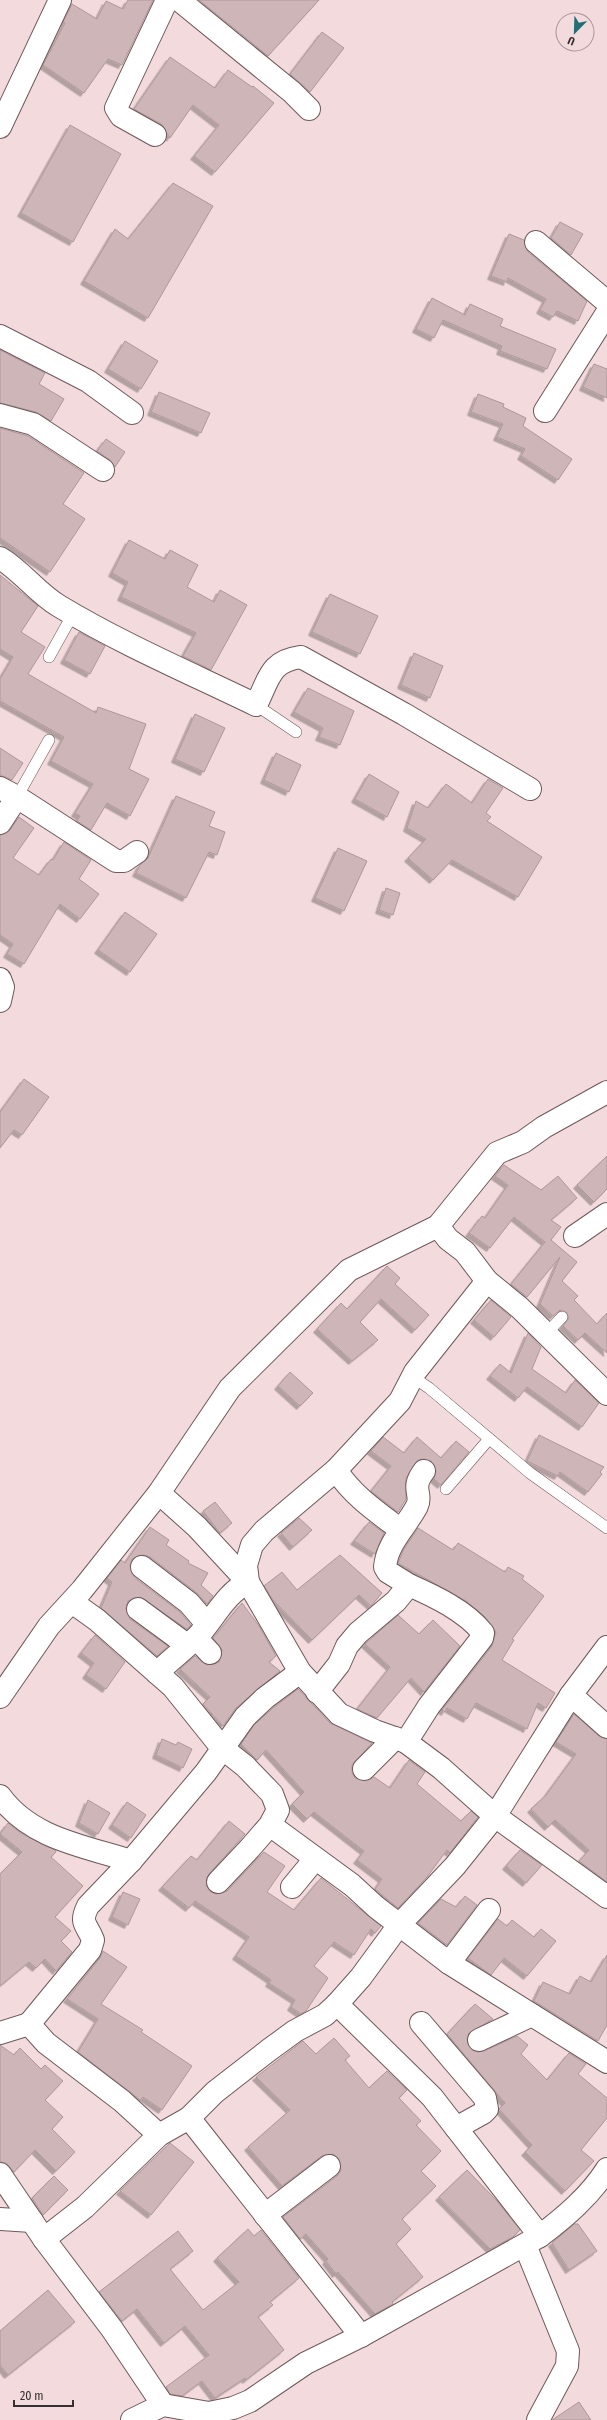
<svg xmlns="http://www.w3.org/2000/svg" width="607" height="2420" font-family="'Fira Sans Condensed',sans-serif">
<defs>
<filter id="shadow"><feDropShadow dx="-3.5" dy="3.5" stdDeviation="0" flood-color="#0004"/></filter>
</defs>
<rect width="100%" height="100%" fill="#f3dadc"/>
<g fill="#ceb5b8" stroke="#af979a" filter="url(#shadow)">
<path d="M128 0H153L122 65 108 59 84 93 43 65 65 23 63 22 72 4 97 19 106 1 123 9Z"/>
<path d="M199 0H319L268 56Z"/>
<path d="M322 32 344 48 310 92 290 74Z"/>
<path d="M170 57 215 88 228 70 252 87 253 86 274 103 215 172 194 156 219 125 193 105 170 138 161 124 134 109Z"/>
<path d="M70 125 121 154 73 242 21 213Z"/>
<path d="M173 183 213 206 148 318 84 281 115 229 128 239Z"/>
<path d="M560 222 583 234 571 255 551 238Z"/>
<path d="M509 234 524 240 528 252 587 301 578 321 557 311 553 317 540 310 546 299 508 278 507 282 491 276Z"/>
<path d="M432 298 465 315 470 304 503 319 500 326 556 349 547 369 500 351 502 346 443 320 434 338 416 329Z"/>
<path d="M125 341 158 361 141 389 108 369Z"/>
<path d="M0 350 45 373 39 384 64 399 51 421 36 412 0 403Z"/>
<path d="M594 364 607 369V398L583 387Z"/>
<path d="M159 392 210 413 201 433 151 412Z"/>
<path d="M478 394 504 404 503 407 526 418 523 426 572 459 558 480 521 456 525 449 497 437 503 424 471 412Z"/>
<path d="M0 428 28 436 84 473 63 504 85 519 50 572 0 538Z"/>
<path d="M106 439 125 452 115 467 110 460 97 451Z"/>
<path d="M129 540 165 559 170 550 198 565 187 587 214 602 220 590 247 605 211 670 183 656 196 633 121 597 128 582 112 573Z"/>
<path d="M0 575 38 606 21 632 45 647 28 674 96 713 98 707 146 724 129 769 149 779 130 816 107 803 91 830 77 821 80 816 75 813 93 784 51 761 64 737 0 701V679L13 657 0 649Z"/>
<path d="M330 594 378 616 360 654 312 632Z"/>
<path d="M79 632 105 646 90 674 64 660Z"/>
<path d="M414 653 443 666 430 698 401 685Z"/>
<path d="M308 688 354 711 340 745 319 737 323 728 294 712Z"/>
<path d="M195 714 225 728 204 772 175 759Z"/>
<path d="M0 748 23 763 12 780 0 775Z"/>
<path d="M276 753 301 765 289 792 264 780Z"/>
<path d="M369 774 399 792 387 817 355 799Z"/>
<path d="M488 779 503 788 486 813 491 817 487 821 542 857 518 897 452 860 433 880 408 858 426 839 407 828 416 801 428 808 446 784 472 803Z"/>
<path d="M176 796 215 812 209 826 225 832 217 855 209 852 186 898 136 873 140 865 148 858Z"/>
<path d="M19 817 34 828 13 858 39 875 51 859 53 860 64 842 91 860 79 879 99 894 80 919 60 904 24 964 7 954 13 944 0 935V835L10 830Z"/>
<path d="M338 848 367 861 344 911 315 898Z"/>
<path d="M386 888 400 893 393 915 379 910Z"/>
<path d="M125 912 157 934 130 972 98 950Z"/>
<path d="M24 1079 49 1097 22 1135 14 1130 0 1148V1112Z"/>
<path d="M607 1156V1189L594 1202 577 1185Z"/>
<path d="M504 1165 541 1190 558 1176 577 1198 551 1220 561 1227 551 1240 577 1262 562 1281 578 1296 574 1300 597 1324 607 1313V1353L585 1333 578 1340 563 1326 569 1318 566 1312 560 1310 553 1316 540 1304 560 1257 527 1297 511 1284 545 1242 514 1217 490 1248 469 1233 482 1216 485 1218 508 1185 495 1176Z"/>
<path d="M387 1266 400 1278 395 1284 429 1315 415 1330 381 1299 360 1322 378 1340 352 1361 317 1329 341 1303 347 1309Z"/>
<path d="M491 1300 511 1317 494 1337 474 1320Z"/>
<path d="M528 1333 541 1347 532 1369 566 1393 575 1380 599 1403 582 1427 527 1387 518 1398 490 1376 500 1364 511 1373Z"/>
<path d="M290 1372 313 1393 300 1406 278 1386Z"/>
<path d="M539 1435 604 1467 600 1472 602 1474 588 1492 560 1472 558 1476 527 1461Z"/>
<path d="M383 1437 404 1453 417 1437 441 1458 456 1441 469 1452 441 1485 434 1479 436 1471 431 1461 424 1459 418 1460 406 1478V1499L398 1512 371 1491 391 1466 371 1451Z"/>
<path d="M215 1502 232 1523 220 1533 203 1511Z"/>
<path d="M299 1518 312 1530 293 1547 281 1533Z"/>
<path d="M369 1522 384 1533 375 1554 354 1541Z"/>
<path d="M150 1527 169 1540 166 1545 189 1561 188 1563 208 1573 201 1585 213 1596 207 1604 197 1593 150 1557 143 1555 132 1559 130 1566 134 1577 180 1612 191 1625 187 1629 140 1597 128 1601 126 1608 130 1619 168 1646 157 1656 101 1608 112 1582 107 1578 121 1560 125 1563Z"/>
<path d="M418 1528 453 1550 458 1543 505 1572 508 1567 524 1576 522 1579 544 1596 512 1639 514 1640 502 1660 555 1693 546 1708 538 1703 527 1729 476 1703 467 1719 447 1708 445 1712 442 1710 492 1646 496 1632 485 1617 466 1601 398 1563 404 1549Z"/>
<path d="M340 1555 382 1593 371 1606 359 1595 312 1640 273 1600 264 1586 282 1572 297 1590Z"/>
<path d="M242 1603 259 1626 276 1656 269 1662 280 1671 236 1708 223 1726 203 1704 210 1697 180 1669 195 1656 207 1665 219 1662 222 1650 213 1638Z"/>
<path d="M398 1615 419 1634 433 1620 460 1646 424 1692 411 1678 377 1718 357 1709 390 1667 365 1644Z"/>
<path d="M95 1635 125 1662 106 1689 86 1675 94 1663 81 1653Z"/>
<path d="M298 1689 330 1723 372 1743 352 1765V1772L355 1778 367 1781 374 1777 390 1788 409 1760 425 1772 417 1784 461 1821 471 1811 478 1817 450 1853 447 1850 427 1877 398 1908 375 1889 382 1879 357 1860 364 1851 314 1812 307 1819 292 1804 304 1792 266 1750 257 1760 241 1744 254 1725 273 1708Z"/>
<path d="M574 1714 599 1736 607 1739V1882L579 1861 589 1850 555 1820 548 1827 531 1809 546 1795 576 1754 556 1742Z"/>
<path d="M162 1739 176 1745 178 1742 192 1749 183 1768 156 1755Z"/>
<path d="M88 1800 110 1813 98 1834 79 1823Z"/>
<path d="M127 1802 146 1815 131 1838 112 1825Z"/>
<path d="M229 1821 245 1834 209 1874 206 1885 210 1891 216 1894 227 1891 264 1852 285 1866 267 1892 294 1910 321 1878 381 1926 375 1933 371 1929 354 1955 334 1942 314 1966 328 1978 306 2011 301 2014 291 2007 295 2000 269 1983 271 1980 236 1956 249 1937 195 1901 189 1908 162 1887 191 1856 197 1860Z"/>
<path d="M8 1823 21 1833 55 1850 56 1852 51 1857 83 1886 55 1917 71 1931 61 1941 72 1952 56 1971 45 1959 36 1968 29 1962 0 1986V1874L22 1852 0 1834Z"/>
<path d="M520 1850 542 1865 526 1883 506 1866Z"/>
<path d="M123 1892 140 1899 128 1925 112 1917Z"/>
<path d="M465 1896 477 1905 447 1945 418 1923 441 1899 456 1907Z"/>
<path d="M498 1919 507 1926 512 1920 534 1937 541 1929 556 1941 527 1976 504 1958 491 1975 468 1958Z"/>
<path d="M103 1951 127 1967 101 2004 143 2030 141 2032 192 2066 162 2110 143 2097 140 2101 139 2099 78 2052 98 2019 67 1999 100 1958Z"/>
<path d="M607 1955V2025L598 2041 534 2001 543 1982 570 1994 580 1976 591 1982Z"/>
<path d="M475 2004 493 2019 469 2033 467 2039 472 2050 478 2052 484 2051 517 2036 528 2045 521 2054 547 2080 569 2053 586 2064 578 2074 607 2098V2118L581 2150 594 2161 565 2191 525 2152 532 2145 499 2109 505 2103 447 2034Z"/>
<path d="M334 2038 350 2056 345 2060 369 2088 387 2071 407 2090 399 2098 421 2121 416 2125 441 2151 421 2171 436 2186 402 2219 411 2229 396 2244 423 2277 392 2302 393 2304 375 2314 338 2272 336 2274 326 2261 328 2259 306 2234 300 2239 283 2217 337 2176 341 2170 339 2159 333 2154 322 2156 282 2186 248 2147 290 2110 256 2077 303 2041 316 2054Z"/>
<path d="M0 2045 14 2055 20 2048 41 2069 45 2065 63 2081 45 2100 63 2117 52 2129 75 2152 56 2171 35 2150 14 2172 6 2163 0 2162Z"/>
<path d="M170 2143 194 2162 151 2215 120 2191Z"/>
<path d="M467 2170 498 2202 520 2230 513 2237 490 2249 439 2197Z"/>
<path d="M54 2176 68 2190 43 2215 32 2198Z"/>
<path d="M574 2224H578L597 2251 569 2270 552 2243Z"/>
<path d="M248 2229 254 2236 261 2230 299 2278 270 2302 273 2305 258 2317 284 2350 246 2380 245 2378 215 2398 202 2381 182 2396 170 2394 166 2387 209 2355 185 2326 164 2343 137 2309 122 2321 99 2292 178 2231 193 2251 170 2269 203 2310 239 2282 217 2258Z"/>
<path d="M48 2290 75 2322 8 2375 0 2365V2331Z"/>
<path d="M579 2402 591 2420H552Z"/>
</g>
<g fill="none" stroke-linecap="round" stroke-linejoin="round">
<g stroke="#6e595b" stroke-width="12">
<g id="service">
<path d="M49 657 73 614"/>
<path d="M256 705 296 732"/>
<path d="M17 797 49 740"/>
<path d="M546 1334 562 1317"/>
<path d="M413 1377 429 1388 530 1473 607 1528"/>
<path d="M446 1489 489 1439"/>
</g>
</g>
<g stroke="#6e595b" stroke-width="24">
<g id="minor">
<path d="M179 0 292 92 309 109"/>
<path d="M0 127 60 0"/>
<path d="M155 135 121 116 116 108 167 0"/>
<path d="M536 242 607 302"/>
<path d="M0 336 88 381 132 413"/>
<path d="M545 411 607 313"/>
<path d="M0 415 33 424 103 470"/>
<path d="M0 558C22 571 37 593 59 606 122 644 190 673 256 705 269 680 269 661 301 657L404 714 530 789"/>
<path d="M0 788 17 797 0 823"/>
<path d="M17 797 116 861H124L137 852"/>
<path d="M0 979 3 987 0 1001"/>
<path d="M607 1092 544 1127 523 1142 497 1153 438 1226 448 1239 465 1252 487 1281 520 1308 607 1394"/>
<path d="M575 1236 607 1214"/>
<path d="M336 1470C353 1496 377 1512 401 1530"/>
<path d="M159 1493 197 1527 248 1582 300 1672 339 1714 375 1731 406 1742 441 1768 495 1816 571 1695 607 1647"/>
<path d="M142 1567 189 1603 207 1624"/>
<path d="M409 1585 388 1572 385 1567C387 1543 406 1527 417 1506 423 1494 410 1489 424 1471"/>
<path d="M72 1602 97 1620 173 1687 222 1748 245 1766 272 1794 278 1810 270 1825 250 1848 218 1882"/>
<path d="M138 1609 187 1645"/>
<path d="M196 1638 210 1653"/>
<path d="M157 1673C170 1660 185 1649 197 1637 214 1619 225 1594 248 1582L246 1565 252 1545 264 1531 336 1470 400 1401 415 1372 487 1281"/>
<path d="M317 1692 339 1664 347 1646 358 1633 396 1601 409 1585C434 1596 466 1611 483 1633L482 1638 429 1706 406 1742"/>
<path d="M571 1695 607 1727"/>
<path d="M0 1697 49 1626 82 1590 159 1493 230 1388 349 1270 438 1226"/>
<path d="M364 1769 395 1738"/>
<path d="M0 1796C31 1839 85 1846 131 1861"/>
<path d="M270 1825 352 1885 376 1907 449 1963 607 2062"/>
<path d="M292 1887 315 1859"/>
<path d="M449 1963 489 1910"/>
<path d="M337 2004 432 2097 540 2236"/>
<path d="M421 2023 485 2098 487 2109 483 2113 456 2128"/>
<path d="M29 2024 90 1950 93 1940C87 1924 79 1924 88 1906L131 1861 206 1772 245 1717 265 1698 300 1672"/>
<path d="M0 2033 29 2024 46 2043 122 2101 159 2135"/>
<path d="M479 2040 532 2015"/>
<path d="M189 2118 361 2336"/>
<path d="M0 2174 44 2239 112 2329 163 2405"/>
<path d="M265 2215 329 2166"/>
<path d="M0 2219 32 2221"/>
<path d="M44 2239 85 2207 159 2135 189 2118 215 2092 269 2050 295 2031 325 2015 337 2004 361 1977 399 1925 455 1866 495 1816 607 1897"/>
<path d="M525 2245 568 2351 567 2366 538 2420"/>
<path d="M132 2420 163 2405 209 2413 233 2408 250 2401 306 2363 361 2336 540 2236C565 2217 590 2196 607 2169"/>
</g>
</g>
<use href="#service" stroke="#fff" stroke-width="11"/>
<use href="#minor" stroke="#fff" stroke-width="22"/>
</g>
<g transform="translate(575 32) rotate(203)"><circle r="19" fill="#f3dadc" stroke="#a89697"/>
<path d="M0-3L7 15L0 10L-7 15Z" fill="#236e75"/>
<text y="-6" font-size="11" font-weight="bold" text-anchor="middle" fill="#382f30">U</text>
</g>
<path d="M14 2400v6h59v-6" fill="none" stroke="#382f30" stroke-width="2"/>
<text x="20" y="2400" font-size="12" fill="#382f30" stroke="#f3dadc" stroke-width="3" paint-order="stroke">20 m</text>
</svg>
